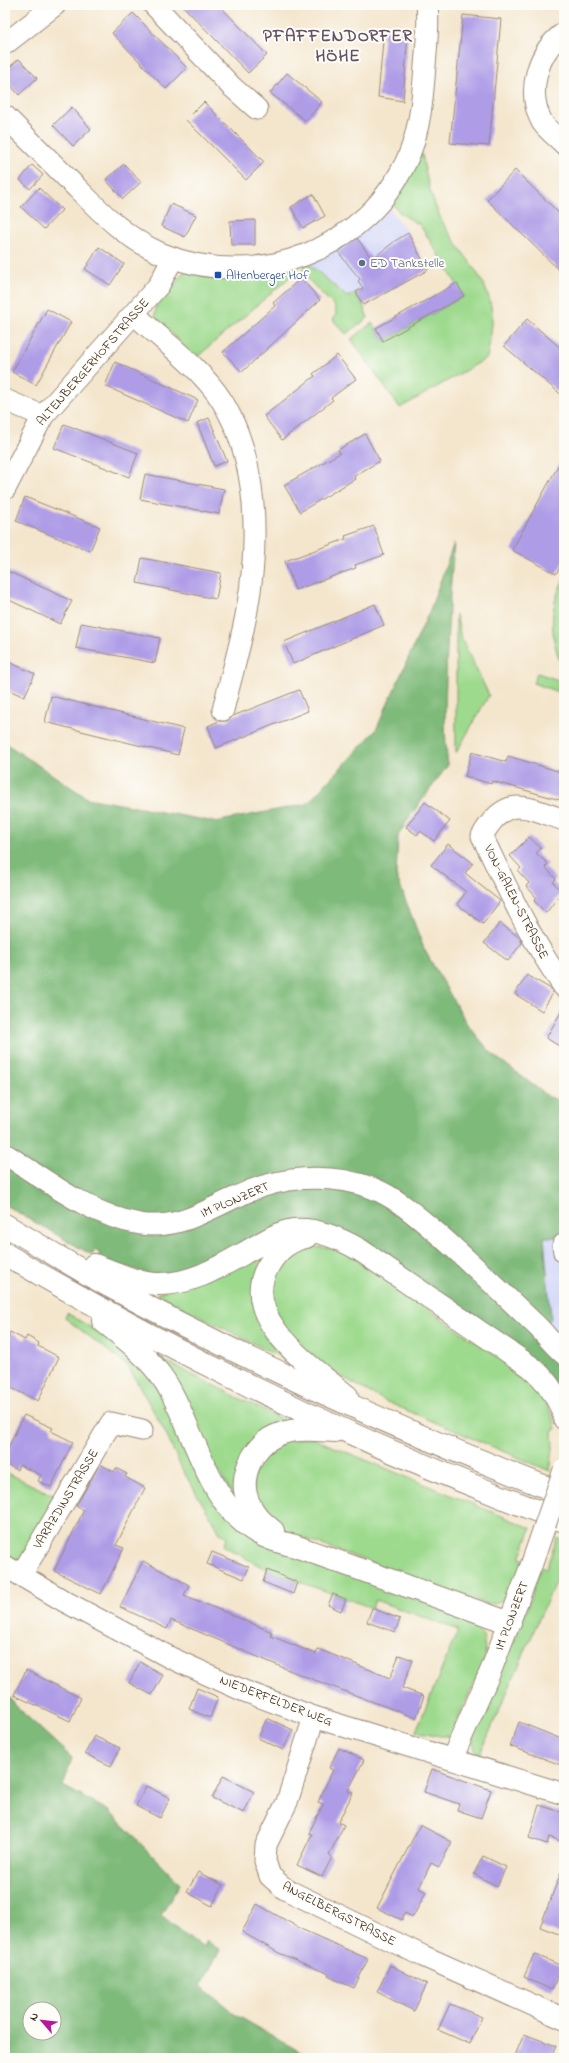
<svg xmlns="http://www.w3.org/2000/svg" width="569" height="2063" font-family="'Indie Flower',sans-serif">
<rect width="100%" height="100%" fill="#fdfcf7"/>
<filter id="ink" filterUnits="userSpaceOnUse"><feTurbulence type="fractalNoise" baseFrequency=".025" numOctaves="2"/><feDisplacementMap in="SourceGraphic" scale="8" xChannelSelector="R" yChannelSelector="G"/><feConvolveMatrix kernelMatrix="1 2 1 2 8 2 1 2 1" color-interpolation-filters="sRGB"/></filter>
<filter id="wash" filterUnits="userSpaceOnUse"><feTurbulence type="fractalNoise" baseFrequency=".012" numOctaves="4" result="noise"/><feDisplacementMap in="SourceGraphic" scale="16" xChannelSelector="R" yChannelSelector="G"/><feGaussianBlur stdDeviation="0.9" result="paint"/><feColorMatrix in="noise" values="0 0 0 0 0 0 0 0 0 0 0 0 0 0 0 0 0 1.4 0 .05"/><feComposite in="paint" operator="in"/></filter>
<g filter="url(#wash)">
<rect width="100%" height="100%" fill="#f4e6cd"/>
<g fill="#d4d8f9">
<path d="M388 206 408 233 395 241 406 264 348 297 308 263Z"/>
<path d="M544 1237H564V1361L534 1330 551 1319Z"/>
</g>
<g fill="#9eda8e" stroke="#6c8256">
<path d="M418 153 422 154C426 176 431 199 441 219 457 251 488 275 492 313 493 328 489 344 487 358L400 408 351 339 372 323 384 341 464 296 420 225 400 213 391 201Z"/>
<path d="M308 263 347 297 355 293 363 305 368 318 346 334 333 320 336 314 335 307 302 273 304 265Z"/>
<path d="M297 267 298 270 196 358 155 317 156 305 185 271C226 281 257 281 297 267Z"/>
<path d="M564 579V694L533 683 537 673 559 680 563 669C550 640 548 608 564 579Z"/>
<path d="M456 614 461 638 489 695 456 753Z"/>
<path d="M309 1246 337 1249 347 1253 522 1374C540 1390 551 1406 556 1430L552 1431 553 1449 550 1471 387 1402 326 1368 293 1343 270 1302 273 1272 288 1255Z"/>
<path d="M267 1247 262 1263 287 1358H282L157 1294Z"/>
<path d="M67 1313 116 1343 155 1383 219 1507 469 1617 476 1624 483 1636 486 1656 452 1732 448 1736H440L416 1731 458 1630 375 1600 372 1608 267 1570 224 1546 227 1537 220 1533 182 1469 163 1428 128 1366 65 1318Z"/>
<path d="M151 1354 287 1422 278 1427 240 1509Z"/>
<path d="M312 1438 531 1528 520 1558 525 1560C516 1580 513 1603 487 1604L297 1536 273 1524 256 1504 253 1480 259 1461 284 1440Z"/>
<path d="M5 1472 59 1498 19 1562 5 1553Z"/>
<path d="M557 1538 564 1541V1562L480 1754 475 1751 472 1736 527 1608 541 1567 546 1569Z"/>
</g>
<g fill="#7eba79" stroke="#5c724c" fill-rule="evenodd">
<path d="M454 543C450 589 447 634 446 680 445 708 444 737 448 765L408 819 398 836 396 875 424 949 467 1024 492 1054 549 1097 564 1102V1237H544L551 1319 535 1330 564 1361V1387L561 1388 349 1233 224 1257 162 1278 97 1258 100 1253 95 1250 92 1255 5 1205V743L87 798 215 822 307 804 376 730 430 610Z"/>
<path d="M5 1693 17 1707 72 1758 63 1786 109 1811 180 1884 161 1915 203 1948 207 1941 220 1950 201 1986 236 2015 311 2058H5ZM30 2009H54V2033H30Z"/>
</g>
<g id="blocks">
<g fill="#ae9ce7">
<path d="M182 5H219L267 55 248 73Z"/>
<path d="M133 13 187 68 166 89 112 33Z"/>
<path d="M463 15 501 19 489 146 450 143Z"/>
<path d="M384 30 408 33 403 101 378 97Z"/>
<path d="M19 59 37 78 19 95 5 79V71Z"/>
<path d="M287 73 322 102 306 121 270 93Z"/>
<path d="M204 102 264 162 246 180 186 120Z"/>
<path d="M72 107 91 129 73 146 53 125Z"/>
<path d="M124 164 141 182 123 199 106 180Z"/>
<path d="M32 165 43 175 30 189 20 180Z"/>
<path d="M515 170 564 218V275L487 200Z"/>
<path d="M39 188 62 210 44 229 21 207Z"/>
<path d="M313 194 325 216 303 228 291 207Z"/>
<path d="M171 204 196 215 185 237 161 226Z"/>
<path d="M255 220V245H231L230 221Z"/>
<path d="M408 233 428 270 363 305 356 292 363 288 358 281 360 279 338 252 357 238 372 259 395 241Z"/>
<path d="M99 247 124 264 110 285 85 269Z"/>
<path d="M301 278 320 300 242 372 223 352 275 306 273 303Z"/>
<path d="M457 283 464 296 383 341 376 328Z"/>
<path d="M47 309 71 322 36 385 12 372Z"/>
<path d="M527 319 564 351V397L504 346Z"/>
<path d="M337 355 356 379 331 398 333 400 282 440 264 416 315 376 313 374Z"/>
<path d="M115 362 198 400 188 423 105 386Z"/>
<path d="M209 418 227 461 214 466 197 423Z"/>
<path d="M64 424 138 453 129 477 54 448Z"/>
<path d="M365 434 380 461 354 476 355 479 300 512 284 485 340 453 338 450Z"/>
<path d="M564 455V561L556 574 512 550Z"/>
<path d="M145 474 224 489 219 514 140 499Z"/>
<path d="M25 497 100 527 90 551 16 521Z"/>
<path d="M374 526 384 555 355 565 356 568 295 590 285 561 346 539 345 536Z"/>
<path d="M142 558 221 573 216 599 137 583Z"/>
<path d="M5 570 72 601 60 624 5 598Z"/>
<path d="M375 604 384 625 293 664 284 642Z"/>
<path d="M81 623 160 638 155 663 76 648Z"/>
<path d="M5 660 35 674 24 697 5 688Z"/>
<path d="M299 690 308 711 216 748 208 726 219 721H227L233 716Z"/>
<path d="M51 696 184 729 178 755 45 722Z"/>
<path d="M472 752 506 762 508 756 564 773V801L492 781 491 784 465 776Z"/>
<path d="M425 802 450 821 434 841 420 831 417 835 406 827Z"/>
<path d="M529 837 541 848 536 853 548 864 545 867 556 879 553 882 562 892 546 913 534 901 537 898 526 886 529 883 518 871 521 868 510 856Z"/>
<path d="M448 844 473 863 465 873 500 901 483 924 457 904 466 892 431 865Z"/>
<path d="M500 923 520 938 522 943 508 961 484 943Z"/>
<path d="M527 975 551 989 553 993 542 1011 515 994Z"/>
<path d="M564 1007V1049L546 1038Z"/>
<path d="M10 1332 25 1340 27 1336 39 1343 38 1346 59 1357 38 1401 5 1385V1342Z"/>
<path d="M24 1415 53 1428 51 1431 73 1442 51 1487 38 1481 41 1475 19 1465 17 1470 5 1464V1454Z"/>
<path d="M100 1464 114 1472 116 1468 127 1474 125 1477 145 1488 116 1545 124 1548 101 1594 54 1571 84 1510 76 1506Z"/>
<path d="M212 1552 249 1567 244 1579 207 1564Z"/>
<path d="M143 1561 189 1585 184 1595 272 1632 271 1636 316 1654 318 1649 390 1678 399 1655 413 1660 402 1688 424 1696 416 1718 291 1671 171 1620 167 1629 120 1607Z"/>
<path d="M267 1570 297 1582 293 1594 263 1582Z"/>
<path d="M333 1594 346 1599 341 1611 328 1605Z"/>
<path d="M372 1608 400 1619 395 1632 367 1622Z"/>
<path d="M140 1662 163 1675 152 1695 129 1683Z"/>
<path d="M26 1670 81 1698 70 1721 14 1695Z"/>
<path d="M197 1688 218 1697 210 1718 189 1709Z"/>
<path d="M267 1718 293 1730 283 1750 258 1738Z"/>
<path d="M519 1722 564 1740V1766L510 1746Z"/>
<path d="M94 1736 120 1748 111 1766 85 1754Z"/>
<path d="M339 1748 364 1760 348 1791 353 1793 338 1822 344 1825 329 1855 332 1857 322 1877 297 1865 312 1834 309 1833 323 1804 318 1802 333 1770 329 1768Z"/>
<path d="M432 1769 491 1790 481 1818 457 1810 459 1804 424 1792Z"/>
<path d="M223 1776 254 1792 244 1813 212 1798Z"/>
<path d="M146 1786 170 1798 160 1818 136 1806Z"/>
<path d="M539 1805 564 1813V1842L549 1837 547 1844 529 1838Z"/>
<path d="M420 1825 452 1842 439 1867 431 1863 419 1888 426 1892 413 1917 405 1913 402 1920 377 1908Z"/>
<path d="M483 1856 506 1867 497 1886 474 1874Z"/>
<path d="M563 1867H564V1936L540 1927Z"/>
<path d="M198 1872 223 1885 212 1906 187 1892Z"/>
<path d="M257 1904 303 1930 368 1959 354 1988 328 1976 329 1974 279 1953 242 1932Z"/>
<path d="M534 1954 562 1966 552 1990 524 1977Z"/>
<path d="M390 1965 427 1984 414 2011 377 1992Z"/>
<path d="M450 2004 482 2017 470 2044 438 2030Z"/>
<path d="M524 2034 556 2046 551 2058H514Z"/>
</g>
</g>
</g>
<g filter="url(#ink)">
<use href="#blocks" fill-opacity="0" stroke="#988876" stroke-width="1"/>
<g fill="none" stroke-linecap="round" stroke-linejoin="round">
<g stroke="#988876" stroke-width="23">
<g id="minor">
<path d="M154 5 231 86 257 109"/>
<path d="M564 33C537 52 526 92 542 122 547 130 557 137 564 144"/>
<path d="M5 44 55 5"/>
<path d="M5 116C28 139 50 161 73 184 100 211 124 237 160 253 255 293 368 251 409 155 422 123 423 88 426 54 427 38 429 21 427 5"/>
<path d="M134 314C162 340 201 368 222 401 259 461 259 543 247 610 241 644 231 677 223 710"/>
<path d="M5 400 43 416"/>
<path d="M5 489 43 416 159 285 173 258"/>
<path d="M564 820C524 806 506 794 482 836 507 888 531 940 564 987"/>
<path d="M5 1154C46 1180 91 1216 140 1224 176 1230 205 1211 236 1197 278 1176 328 1172 372 1188 395 1197 413 1213 431 1228 468 1259 502 1293 537 1326 546 1335 554 1346 564 1354"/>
<path d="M563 1245 564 1252"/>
<path d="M564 1403 560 1405 564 1419"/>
<path d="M5 1566 64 1601 171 1658 244 1691 314 1717 564 1794"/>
<path d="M21 1575 111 1423 142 1430"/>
<path d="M314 1717 287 1802 266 1845 265 1861 270 1876 285 1889 423 1956 564 2019"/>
<path d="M452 1759 491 1670 532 1563"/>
</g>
</g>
<g stroke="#988876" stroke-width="24">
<g id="highway">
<path d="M5 1225C39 1245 73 1266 107 1285 255 1365 407 1434 564 1494"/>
<path d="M306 1237C291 1240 278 1250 270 1263 234 1316 313 1368 347 1396"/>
<path d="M5 1254C183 1359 370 1449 564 1521"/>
<path d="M94 1265C114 1272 136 1283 157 1284 193 1285 223 1265 253 1248 265 1241 279 1232 294 1230 316 1228 341 1239 360 1250L531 1367C544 1378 553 1389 560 1405"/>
<path d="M103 1321C126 1339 150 1358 166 1383 195 1430 207 1504 258 1533 270 1540 283 1543 295 1546L510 1623"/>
<path d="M273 1531C262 1522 253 1514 248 1501 238 1477 253 1446 275 1436 293 1427 315 1430 335 1431"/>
</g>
</g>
<use href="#minor" stroke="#fff" stroke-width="21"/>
<use href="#highway" stroke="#fff" stroke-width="22"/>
<g stroke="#988876" stroke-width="23" stroke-linecap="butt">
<path id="minor-bridge" d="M532 1563 564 1470"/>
</g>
<use href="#minor-bridge" stroke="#fff" stroke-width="21"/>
</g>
</g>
<circle fill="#5c6f8a" stroke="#fdfcf7" stroke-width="1.5" cx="362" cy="263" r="4"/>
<rect fill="#1a4fb4" stroke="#fdfcf7" stroke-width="1.5" x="214" y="271" width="8" height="8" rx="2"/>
<g text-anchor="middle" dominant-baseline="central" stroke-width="4" stroke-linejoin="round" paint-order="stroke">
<g font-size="13" fill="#4e5e75" stroke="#fdfcf7" text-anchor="start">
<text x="370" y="263">ED Tankstelle</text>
</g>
<g font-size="13" fill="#164399" stroke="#fdfcf7" text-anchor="start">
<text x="226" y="275">Altenberger Hof</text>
</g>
<g font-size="13" fill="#3b2a1e" stroke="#fdfcf7">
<text transform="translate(93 362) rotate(-49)">ALTENBERGERHOFSTRASSE</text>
<text transform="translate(516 902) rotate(63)">VON-GALEN-STRASSE</text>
<text transform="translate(235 1200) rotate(-23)">IM PLONZERT</text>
<text transform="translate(66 1499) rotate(-59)">VARAZDINSTRASSE</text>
<text transform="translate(512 1616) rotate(-69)">IM PLONZERT</text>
<text transform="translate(276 1701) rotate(21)">NIEDERFELDER WEG</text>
<text transform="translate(339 1914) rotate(27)">ANGELBERGSTRASSE</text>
</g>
<g font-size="17" font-weight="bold" letter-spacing="1" fill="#635264" stroke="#fdfcf7">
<text x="338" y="36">PFAFFENDORFER<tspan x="338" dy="20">HÖHE</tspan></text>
</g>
</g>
<rect width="569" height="2063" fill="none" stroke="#fdfcf7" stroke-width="20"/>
<g transform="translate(42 2021) rotate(298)"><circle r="19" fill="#fdfcf7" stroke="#afa8a0"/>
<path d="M0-3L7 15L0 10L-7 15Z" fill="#b5179e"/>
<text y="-6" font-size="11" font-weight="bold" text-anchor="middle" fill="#3b2a1e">N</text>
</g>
</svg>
